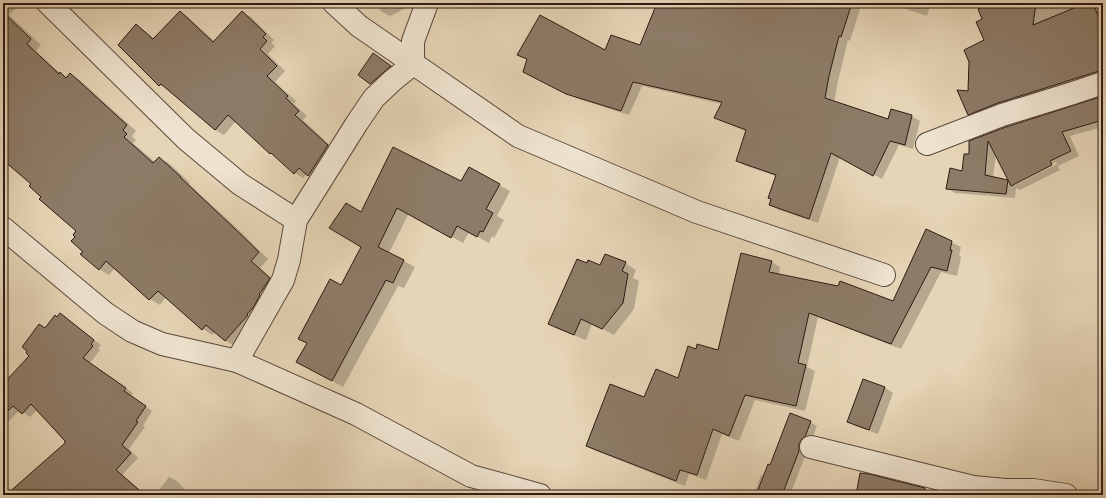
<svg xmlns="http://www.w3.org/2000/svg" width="1106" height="498" font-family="'IM FELL Double Pica',serif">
<rect width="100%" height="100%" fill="#e5d4b5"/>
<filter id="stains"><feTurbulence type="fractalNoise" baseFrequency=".005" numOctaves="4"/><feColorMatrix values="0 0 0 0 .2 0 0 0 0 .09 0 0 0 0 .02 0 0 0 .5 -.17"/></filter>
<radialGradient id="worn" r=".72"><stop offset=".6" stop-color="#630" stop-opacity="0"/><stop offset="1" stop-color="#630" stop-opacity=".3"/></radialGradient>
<g fill="#0003" fill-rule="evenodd">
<path d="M3 3H13L17 7 9 15 41 45 36 51 61 74 67 78 70 74 80 80 136 131 132 136 136 140 133 143 155 162 159 158 169 163 190 183 189 184 242 233 268 259 260 268 279 285 235 346 226 341 215 332 212 335 203 329 166 297 160 305 150 299 115 268 109 275 99 269 85 252 77 237V231L32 184 10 164 7 167 3 165Z"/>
<path d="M374 3H416L390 16 381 11Z"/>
<path d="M658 3H862L850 41 848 40 838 81 834 102 889 120 892 110 912 116 920 121 913 149 899 145 882 179 840 157 818 223 779 210 770 205 776 176 746 166 737 161 746 131 724 122 715 117 722 104 642 86 629 115 576 98 524 72 528 60 518 54 605 52 641 47Z"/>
<path d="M888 3H931L927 16Z"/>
<path d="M993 3H1103V77L977 119 969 114V92L986 41 1007 7Z"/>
<path d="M180 12 188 17 214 41 242 12 251 17 274 40 271 43 275 46 268 54 285 71 275 82 296 101 294 104 307 116 303 120 336 151 317 180 307 174 303 178 295 173 236 121 224 135 215 130 169 89 160 85 119 45 136 26 145 31 154 39Z"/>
<path d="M378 57 395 69 375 86 359 75Z"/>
<path d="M1103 97V127L1070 136 1079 156 1058 166 1060 170 1020 190 1016 188 1015 198 955 193 947 188 963 172 970 155V142ZM996 153 1010 181 993 178ZM1056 162 1057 164 1015 185V182Z"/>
<path d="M462 182 499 185 510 191 497 216 504 220 494 238 492 236 489 243 469 232 463 243 409 213 389 253 415 267 404 288 398 286 343 387 309 368 342 287 363 247 361 213Z"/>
<path d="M951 242 961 247 959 255 961 257 957 276 941 272 901 349 818 317 807 367 815 371 805 411 755 400 739 441 722 434 706 480 689 474 685 486 596 451 587 446 645 399 679 380 697 350 719 352 771 262 780 267 779 275 893 303Z"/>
<path d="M625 263 636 270 633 278 639 281 634 309 614 335 592 324 586 340 560 330 549 324 588 265 601 267Z"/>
<path d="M58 318 67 319 101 345 98 349 100 350 90 363 133 393 131 396 152 411 143 426 145 427 129 449 138 458 122 475 146 495H18L66 443V441L37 410 30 417 20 410 3 427V386L31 356 46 329Z"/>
<path d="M884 387 893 393 878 434 858 427 849 422Z"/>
<path d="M810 422 817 426 790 495H756L754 494 761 475 765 477Z"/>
<path d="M169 477 177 481 190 495H155Z"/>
</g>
<g fill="#8d7b67" stroke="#2d1a13" fill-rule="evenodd">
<path d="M657 3H755L771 6 772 3H852L841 37 839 36 829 76 825 98 888 119 891 109 912 115 905 145 890 141 873 176 831 153 809 219 769 205 771 199 768 198 776 175 736 161 746 130 714 118 722 102 633 82 621 111 566 94 523 72 527 59 517 55 540 15 605 50 611 35 640 45Z"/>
<path d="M992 3H1036L1033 25 1086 3H1093L1103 28V71H1099L998 103 968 115 957 90 968 91 969 62 964 50 984 40 976 22 982 19 978 9Z"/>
<path d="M180 11 213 42 242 11 266 34 263 37 267 41 260 49 277 66 267 76 288 96 286 98 299 111 295 115 328 145 308 176 299 168 294 174 271 153 270 154 228 115 215 130 161 84 159 86 118 45 136 24 153 39Z"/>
<path d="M3 12 31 39 27 44 59 74 60 72 66 78 70 73 127 125 123 130 127 134 124 137 153 163 159 157 181 177H180L232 226 259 252 251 261 270 278 263 289 259 294 260 295 253 308 247 314 248 315 225 341 206 325 202 330 158 291 149 300 106 261 99 270 80 254 83 252 71 241 75 237 73 235 76 231 39 199 41 197 29 186 31 184 3 160Z"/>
<path d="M373 53 391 66 370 84 358 75Z"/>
<path d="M1103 96V120L1062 132 1071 151 1050 161 1052 165 1011 186 1008 180 1006 194 946 189 950 168 962 171 964 154H969V141L1006 127ZM988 141 1008 180 985 175Z"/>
<path d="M393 147 461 181 469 167 500 184 486 209 493 213 483 232 480 231 477 237 457 226 451 238 397 208 378 247 404 260 393 283 386 280 332 381 296 362 307 343 298 339 330 279 341 285 361 247 329 228 346 203 361 212Z"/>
<path d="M926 229 952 241 950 250H952L947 271 931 267 891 344 809 313 798 363 806 365 796 406 745 395 729 436 713 429 697 475 680 470 676 481 586 446 610 384 644 397 656 369 678 378 688 346 696 349 697 344 718 350 741 253 772 261 769 272 838 286 840 281 893 301Z"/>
<path d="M605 254 626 262 622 271 628 274 623 303 602 329 581 319 574 335 548 324 577 259 587 263 588 260 600 265Z"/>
<path d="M60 313 94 340 91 344 93 346 83 358 126 388 124 391 146 406 136 421 138 422 122 445 131 453 116 470 145 495H6L65 443V441L31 404 22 414 13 406 3 416V384L29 356 26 353 27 351 22 347 39 324 45 328 55 315 57 317Z"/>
<path d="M863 379 885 387 869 430 847 422Z"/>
<path d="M790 413 811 421 805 437 802 439 799 444V451L782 495H756L768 464 770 465Z"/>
<path d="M860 473 869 474 925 488V495H856Z"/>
</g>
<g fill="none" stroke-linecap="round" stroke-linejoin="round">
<g stroke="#5b483c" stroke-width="24">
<g id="street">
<path d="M48 3 186 139 240 184 296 220"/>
<path d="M334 3 359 26 518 136 697 212 884 275"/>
<path d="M927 144 1002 115 1073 93 1103 83"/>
<path d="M3 228 105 313 132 331 162 344 237 361 356 414 471 476 540 495"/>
<path d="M237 361 283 280 289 260 296 220 357 123 374 98 392 81 413 64V41L427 3"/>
<path d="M811 447 973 487 1005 490H1033L1066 495"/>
</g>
</g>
<use href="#street" stroke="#eee3cf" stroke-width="22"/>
</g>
<rect width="1106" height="498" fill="none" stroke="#e5d4b5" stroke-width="16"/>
<rect x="4" y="4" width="1098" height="490" fill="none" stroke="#2d1a13" stroke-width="2"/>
<rect x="8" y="8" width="1090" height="482" fill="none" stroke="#2d1a13"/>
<rect width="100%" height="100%" filter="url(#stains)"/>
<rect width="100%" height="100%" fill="url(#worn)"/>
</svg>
